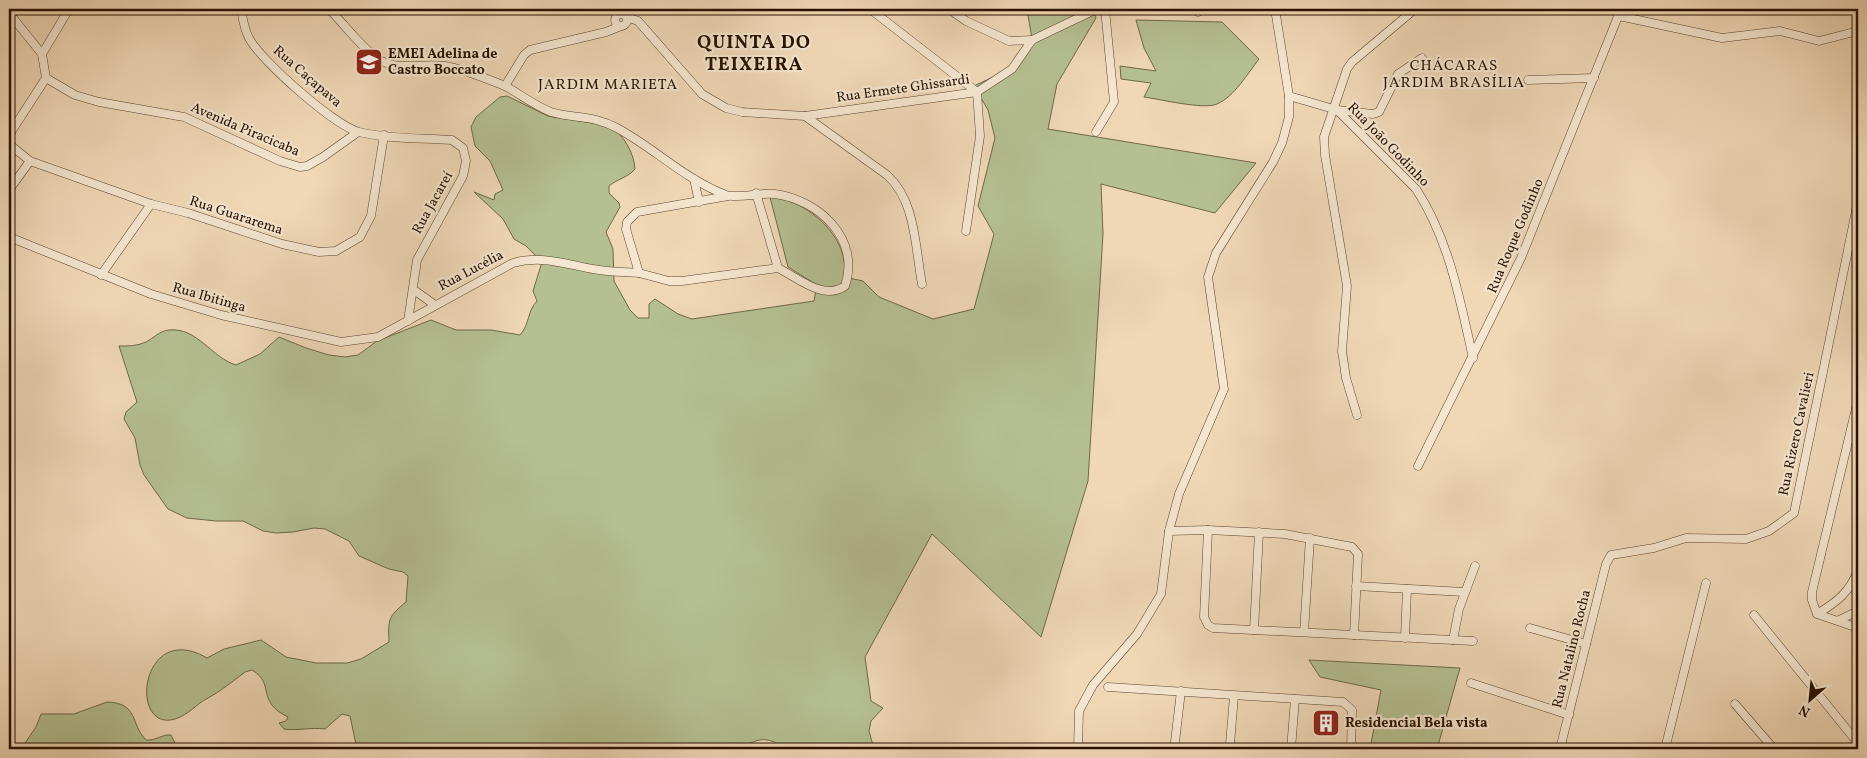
<svg xmlns="http://www.w3.org/2000/svg" width="1867" height="758" font-family="Vollkorn,serif">
<rect width="100%" height="100%" fill="#f0d8b7"/>
<filter id="stains"><feTurbulence type="fractalNoise" baseFrequency=".004" numOctaves="4"/><feColorMatrix values="0 0 0 0 .2 0 0 0 0 .09 0 0 0 0 .02 0 0 0 .5 -.17"/></filter>
<radialGradient id="worn" r=".72"><stop offset=".6" stop-color="#630" stop-opacity="0"/><stop offset="1" stop-color="#630" stop-opacity=".3"/></radialGradient>
<g fill="#b5c092" stroke="#6e6849">
<path d="M1027 9H1094L1096 18 1057 84 1048 129 1256 163 1215 213 1101 184 1103 234 1088 481 1041 637 932 534 865 657 871 701 883 708 871 721 869 731 874 749H780L778 744C764 736 754 740 741 749H357L350 716 342 714 325 729C311 727 297 731 284 729L279 723 286 721 288 717C255 701 276 684 252 670L245 672C233 681 221 691 208 698 196 704 190 714 175 719 128 733 140 619 207 658L224 649 261 640 286 657 316 663H347L361 659 389 642C388 619 388 617 406 602L408 576 403 572 389 569 359 556 349 541 325 529 314 528 293 532 276 533 263 531 243 521H216L187 518 168 509 144 475 140 465 135 438 124 419 126 412 137 402 119 346C128 346 137 346 146 342 154 338 159 331 169 330 197 327 212 358 236 365L260 354 279 337 306 348 329 355 345 357 358 355 377 341 431 320 456 330H491L520 335C530 324 527 311 537 301L533 291 542 262 526 246 514 239 503 219 474 192 494 200 495 194 503 190 490 161 475 146 471 127 476 117 500 97 507 96 548 116 611 126C624 136 634 153 635 169 629 177 617 179 609 186V193L619 203 620 207 606 232 613 249 614 281 630 310 638 318H649V304L655 299 678 314 692 319 814 301 817 285 788 267 770 197C801 198 840 229 844 261 845 266 844 272 844 277L863 281 879 297 933 319 974 309 994 234 978 206 995 138 988 110 974 86 1012 68 1032 39Z"/>
<path d="M1136 20 1222 22 1259 59C1248 73 1234 97 1217 104 1204 110 1159 99 1144 97L1151 83 1121 79 1120 66 1156 71 1144 48Z"/>
<path d="M1309 660 1460 668 1437 749H1370L1381 690 1320 677Z"/>
<path d="M107 702C139 703 130 724 146 740 156 741 162 734 171 735L178 749H21L36 727 41 714H74Z"/>
</g>
<g fill="none" stroke-linecap="round" stroke-linejoin="round">
<g stroke="#5a432e" stroke-width="9">
<g id="minor">
<path d="M241 9C243 19 244 29 249 38 261 61 335 126 359 132 387 139 423 138 452 140L463 148 466 161 463 176 417 260 408 321"/>
<path d="M329 9C344 24 361 47 378 59 400 73 426 61 450 67 469 71 487 79 505 86"/>
<path d="M870 9 977 92 980 136 966 231"/>
<path d="M949 9 966 21 1009 41 1032 40"/>
<path d="M1198 9V12"/>
<path d="M9 13 42 54 46 78 75 95 99 102 184 117 280 161 300 167 307 166 323 157 358 132"/>
<circle cx="621" cy="20" r="6"/>
<path d="M1619 16 1722 38 1780 31 1819 41 1858 31"/>
<path d="M627 17 638 21 702 94 726 108 742 112 805 116 887 175C916 201 915 247 922 284"/>
<path d="M621 26 606 32 530 50 524 55 505 86C520 94 535 106 551 112 574 119 594 115 617 128 654 148 686 180 726 195 738 199 761 192 775 194 819 200 861 239 845 286 824 301 798 278 778 268"/>
<path d="M42 54 69 9"/>
<path d="M1528 80 1594 78"/>
<path d="M1289 96 1337 110 1416 189C1449 239 1460 300 1473 358"/>
<path d="M1337 110 1373 114 1379 112 1398 74 1422 58"/>
<path d="M805 116 977 92 1012 69 1032 40 1097 9"/>
<path d="M1096 132 1114 102 1105 9"/>
<path d="M9 135 46 78"/>
<path d="M9 144 30 161 151 204 188 213 282 244 319 252 336 251 360 237 371 216 384 135"/>
<path d="M694 179 699 202"/>
<path d="M9 190 30 161"/>
<path d="M728 196 637 212 627 222 626 229 639 273 669 281H682L778 268 756 193"/>
<path d="M9 237 151 294 221 315 341 342 378 337 513 263C542 255 565 264 593 269 608 272 624 272 639 273"/>
<path d="M101 275 151 204"/>
<path d="M414 290 435 305"/>
<path d="M1357 415 1346 378 1342 351 1347 286 1325 155 1324 137 1347 69 1352 62 1415 9"/>
<path d="M1418 466 1521 258 1621 9"/>
<path d="M1208 530 1204 617 1208 625 1213 628 1473 641"/>
<path d="M1169 531 1208 530 1285 534 1352 547 1358 554 1354 635"/>
<path d="M1858 570C1850 592 1837 602 1817 614L1858 628"/>
<path d="M1356 586 1464 592"/>
<path d="M1817 614 1812 600V592L1858 400"/>
<path d="M1754 615 1857 742"/>
<path d="M1839 620 1858 611"/>
<path d="M1530 628 1586 644"/>
<path d="M1254 630 1259 532"/>
<path d="M1304 632 1310 538"/>
<path d="M1405 638 1407 589"/>
<path d="M1453 640 1459 609 1475 566"/>
<path d="M1471 683 1569 715"/>
<path d="M1108 687 1343 702 1352 710 1351 749"/>
<path d="M1735 704 1774 749"/>
<path d="M1175 742 1181 691"/>
<path d="M1230 744 1234 696"/>
<path d="M1078 749 1079 711 1093 685 1137 634 1161 594 1169 531 1179 494 1224 389 1208 277 1216 253 1273 162 1282 143 1289 117V96L1275 9"/>
<path d="M1291 749 1295 699"/>
<path d="M1560 749 1606 564 1611 555 1654 548 1686 538 1746 539 1769 531 1794 513 1858 201"/>
<path d="M1665 749 1706 583"/>
</g>
</g>
<use href="#minor" stroke="#f5e6d0" stroke-width="8"/>
</g>
<defs>
<g id="school-square" transform="scale(1.4375)"><rect x="-9" y="-9" width="18" height="18" rx="4" fill="#8f2418" stroke="#f5e6d0"/><path d="M0-5L7-2L0 1L-7-2ZM-4 1L0 2.5L4 1V4Q0 6-4 4Z" fill="#fff"/></g>
<g id="building-square" transform="scale(1.4375)"><rect x="-9" y="-9" width="18" height="18" rx="4" fill="#8f2418" stroke="#f5e6d0"/><path d="M-4-6H4V6H1V3H-1V6H-4ZM-2.5-4.3h1.7v1.8h-1.7ZM.8-4.3h1.7v1.8H.8ZM-2.5-1h1.7V.8h-1.7ZM.8-1h1.7V.8H.8Z" fill="#fff"/></g>
</defs>
<g fill-rule="evenodd">
<use href="#school-square" x="369" y="62"/>
<use href="#building-square" x="1326" y="723"/>
</g>
<g text-anchor="middle" dominant-baseline="central" stroke-width="4.5" stroke-linejoin="round" paint-order="stroke">
<g font-size="14" font-weight="bold" fill="#281100" stroke="#f5e6d0" text-anchor="start">
<text x="388" y="54">EMEI Adelina de<tspan x="388" dy="16">Castro Boccato</tspan></text>
<text x="1345" y="723">Residencial Bela vista</text>
</g>
<g font-size="14" fill="#281100" stroke="#f5e6d0">
<text transform="translate(307 77) rotate(41)">Rua Caçapava</text>
<text transform="translate(903 89) rotate(-8)">Rua Ermete Ghissardi</text>
<text transform="translate(245 130) rotate(23)">Avenida Piracicaba</text>
<text transform="translate(1388 145) rotate(46)">Rua João Godinho</text>
<text transform="translate(433 203) rotate(-61)">Rua Jacareí</text>
<text transform="translate(236 216) rotate(18)">Rua Guararema</text>
<text transform="translate(1516 236) rotate(-67)">Rua Roque Godinho</text>
<text transform="translate(471 271) rotate(-28)">Rua Lucélia</text>
<text transform="translate(209 298) rotate(16)">Rua Ibitinga</text>
<text transform="translate(1797 434) rotate(-78)">Rua Rizero Cavalieri</text>
<text transform="translate(1572 649) rotate(-76)">Rua Natalino Rocha</text>
</g>
<g font-size="15" letter-spacing="1" fill="#281100" stroke="#f5e6d0">
<text x="1454" y="66">CHÁCARAS<tspan x="1454" dy="17">JARDIM BRASÍLIA</tspan></text>
<text x="608" y="85">JARDIM MARIETA</text>
</g>
<g font-size="19" font-weight="bold" letter-spacing="1" fill="#281100" stroke="#f5e6d0">
<text x="754" y="43">QUINTA DO<tspan x="754" dy="22">TEIXEIRA</tspan></text>
</g>
</g>
<rect width="1867" height="758" fill="none" stroke="#f0d8b7" stroke-width="30"/>
<rect x="10" y="10" width="1847" height="738" fill="none" stroke="#281100" stroke-width="2.5"/>
<rect x="15" y="15" width="1837" height="728" fill="none" stroke="#281100"/>
<g transform="translate(1810 700) rotate(207)" stroke="#f5e6d0" stroke-width="4" paint-order="stroke">
<path d="M0-4L9 19L0 12L-9 19Z" fill="#281100"/>
<text y="-8" font-size="14" font-weight="bold" text-anchor="middle" fill="#281100">N</text>
</g>
<rect width="100%" height="100%" filter="url(#stains)"/>
<rect width="100%" height="100%" fill="url(#worn)"/>
</svg>
